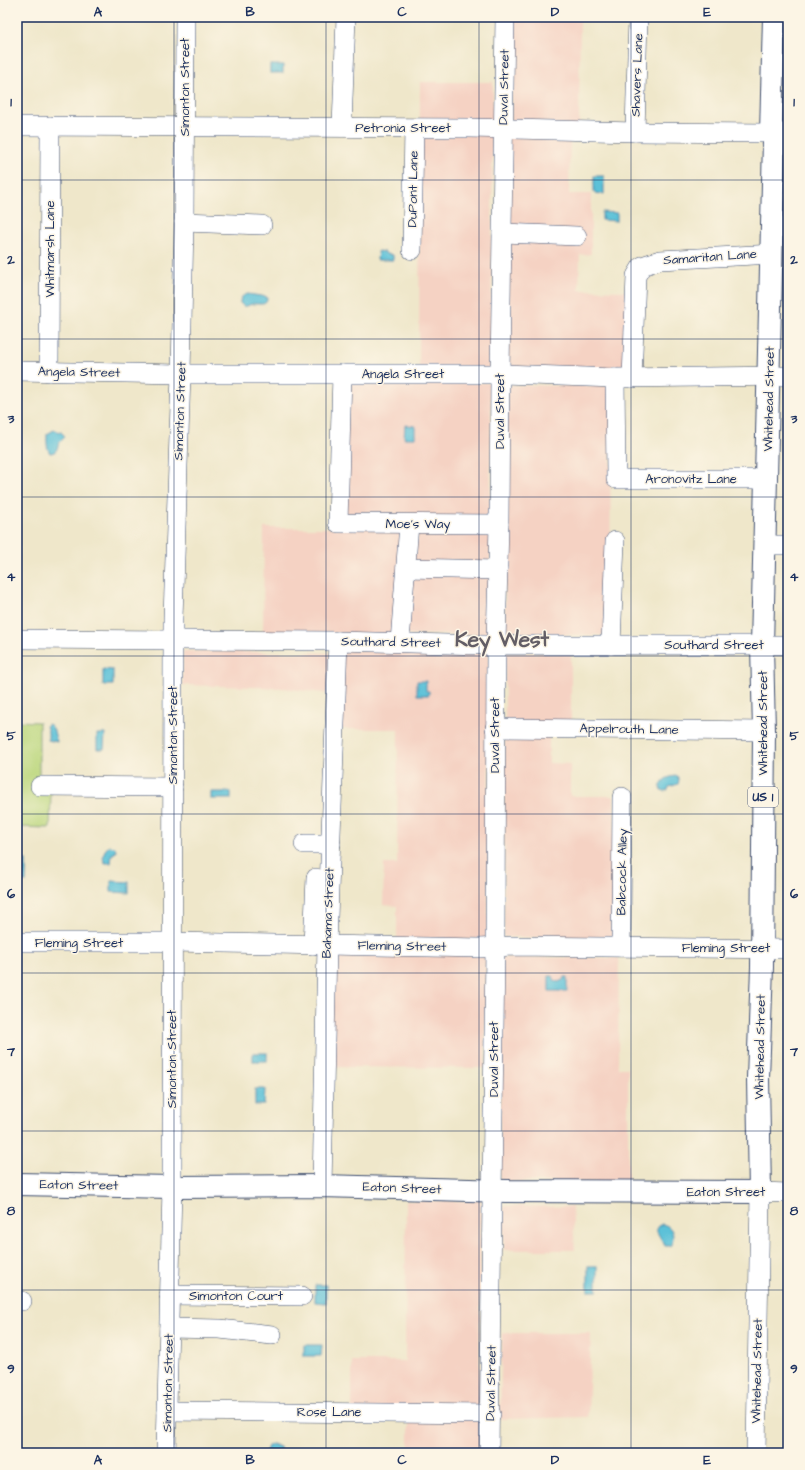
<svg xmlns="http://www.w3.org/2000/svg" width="805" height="1470" font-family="'Architects Daughter',sans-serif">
<rect width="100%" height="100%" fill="#fcf5e5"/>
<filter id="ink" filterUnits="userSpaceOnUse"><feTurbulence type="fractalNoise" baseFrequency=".025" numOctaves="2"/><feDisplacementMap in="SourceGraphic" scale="8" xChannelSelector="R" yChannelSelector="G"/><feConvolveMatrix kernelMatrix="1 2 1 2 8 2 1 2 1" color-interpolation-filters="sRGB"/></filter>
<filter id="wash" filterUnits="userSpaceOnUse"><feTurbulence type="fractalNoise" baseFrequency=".012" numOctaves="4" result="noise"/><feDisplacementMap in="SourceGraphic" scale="16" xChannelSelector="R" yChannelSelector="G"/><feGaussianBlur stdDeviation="0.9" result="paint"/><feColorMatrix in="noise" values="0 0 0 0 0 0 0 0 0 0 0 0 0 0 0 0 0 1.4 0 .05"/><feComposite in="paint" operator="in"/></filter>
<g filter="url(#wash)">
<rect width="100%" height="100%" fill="#efe7ca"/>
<g fill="#f5d2c3">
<path d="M513 17H580L579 127 511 126Z"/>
<path d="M420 82H493L491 372 419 371Z"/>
<path d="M508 136 570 137 569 194H591V254L580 255 579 290 629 291 628 371 507 370Z"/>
<path d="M344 381 491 383 490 635 263 633 264 528H342Z"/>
<path d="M506 385 611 386 610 635 505 634Z"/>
<path d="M341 650 489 651 488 940 397 939V906L383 905 384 864H397L398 729H341Z"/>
<path d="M183 651 330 653 331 694 283 688 183 685Z"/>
<path d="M505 653H571V724L505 723Z"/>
<path d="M505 731 549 734V763L570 764V796H614L617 938 504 937Z"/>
<path d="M329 953 486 955 485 1068 329 1067Z"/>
<path d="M501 957 619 958 618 1068H628V1183L500 1181Z"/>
<path d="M406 1201H481L479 1411 352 1410V1361H405Z"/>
<path d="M504 1206 572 1207 575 1250H504Z"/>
<path d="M502 1333H591L588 1417 500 1419Z"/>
<path d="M409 1415 480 1416V1453H409Z"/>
</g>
<path fill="#bbd77d" stroke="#6b836e" d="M17 721 39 722V790L51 791 50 828 17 827Z"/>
<g fill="#5bc1d8" stroke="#3b789b">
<rect x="270" y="65" width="13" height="8"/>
<path d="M594 176H604V194L594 193Z"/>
<path d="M602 212 617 213V221L602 220Z"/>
<path d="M378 251 385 252 386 254 393 255V260H377Z"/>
<path d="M248 294 267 297C268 307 259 303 252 304 248 305 247 307 243 306L240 303C240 297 243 295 248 294Z"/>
<path d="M405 425 415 426V438H404Z"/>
<path d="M54 430 61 432 64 435 65 437C63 439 61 441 60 442 56 447 59 452 50 453 46 447 47 441 47 434Z"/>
<path d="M103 669 113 670V685H103Z"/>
<path d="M417 681H426V691H429V695H417Z"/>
<path d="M49 724C55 728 54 735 57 741V742L48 740V732L46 726Z"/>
<path d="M97 734H105L104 749H97Z"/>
<path d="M677 776 679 780 678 784 669 787 668 790 664 791 660 789C662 779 667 777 677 776Z"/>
<rect x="211" y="792" width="20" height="7"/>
<path d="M109 846 115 847 116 850 115 853 112 854 111 863H106L104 862C102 855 104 850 109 846Z"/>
<rect x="19" y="860" width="7" height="22"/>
<path d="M111 881 129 882V893L111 892Z"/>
<path d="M549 976H553L555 981 558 982 563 980 564 977H567V991H549Z"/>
<rect x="253" y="1053" width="14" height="8"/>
<path d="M255 1089H265L264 1105H255Z"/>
<path d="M662 1224C673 1226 676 1237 670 1246H665C663 1242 657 1233 656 1229L658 1226Z"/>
<rect x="588" y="1266" width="9" height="25"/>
<path d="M315 1285H326V1303L315 1302Z"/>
<path d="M304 1345H322L321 1356H304Z"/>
<path d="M272 1444 280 1447 281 1453H265L268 1446Z"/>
</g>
</g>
<g filter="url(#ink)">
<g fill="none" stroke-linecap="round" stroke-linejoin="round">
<g stroke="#3b4b6e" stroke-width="20">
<g id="minor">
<path d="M17 126 469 128 635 132 788 133"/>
<path d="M342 127 346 17"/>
<path d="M635 132 638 17"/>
<path d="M184 222 262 225"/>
<path d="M502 233 577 236"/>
<path d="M412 250 414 128"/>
<path d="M17 371 181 374H500L615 378 788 376"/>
<path d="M49 372 50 126"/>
<path d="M342 374 338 523 499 524"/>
<path d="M615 378 616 479H767"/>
<path d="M632 378 636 276 642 266 660 260 772 254"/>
<path d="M765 545H788"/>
<path d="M406 568 498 570"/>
<path d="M17 639 338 641 484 645H788"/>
<path d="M400 642 409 524"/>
<path d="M611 645 615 541"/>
<path d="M495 728 764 731"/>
<path d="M40 786 173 787"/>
<path d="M304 844H331"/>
<path d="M17 942H172L480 948 512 946 788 949"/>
<path d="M313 945 316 878"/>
<path d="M621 947 622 797"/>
<path d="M322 1186 327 945 338 641"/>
<path d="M169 1295 302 1296"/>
<path d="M17 1301H22"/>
<path d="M169 1328 220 1329 272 1335"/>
<path d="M167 1411 491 1414"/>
<path d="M166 1453 172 1187 173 618 181 374 184 222 185 17"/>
<path d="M489 1453 495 947 496 644 499 524 500 374 505 17"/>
<path d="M756 1453 760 1192 788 1193"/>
</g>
</g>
<g stroke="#3b4b6e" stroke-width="24">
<path id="major" d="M17 1184 172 1187 322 1186 506 1191 760 1192 758 1078 762 967 764 731 762 646 774 140 771 133 774 17"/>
</g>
<use href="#minor" stroke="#fff" stroke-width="19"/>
<use href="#major" stroke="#fff" stroke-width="22"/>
</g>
</g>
<path fill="none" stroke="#1b2f5e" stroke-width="1" stroke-opacity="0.55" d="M174 17V1453M326 17V1453M479 17V1453M631 17V1453M17 180H788M17 339H788M17 497H788M17 656H788M17 814H788M17 973H788M17 1131H788M17 1290H788"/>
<g text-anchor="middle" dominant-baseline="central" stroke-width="3" stroke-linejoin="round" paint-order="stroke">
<rect fill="#fcf5e5" stroke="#5e6a86" stroke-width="1" x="748" y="787" width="30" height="20" rx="3"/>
<g font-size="12" font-weight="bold" fill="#1b2f5e">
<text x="763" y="797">US 1</text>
</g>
<g font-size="13" fill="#1b2f5e" stroke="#fcf5e5">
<text transform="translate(637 75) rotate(-88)">Shavers Lane</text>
<text transform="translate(185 87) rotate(-90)">Simonton Street</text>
<text transform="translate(504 87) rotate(-89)">Duval Street</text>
<text x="403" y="128">Petronia Street</text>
<text transform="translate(413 189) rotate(-89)">DuPont Lane</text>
<text transform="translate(50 249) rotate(-90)">Whitmarsh Lane</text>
<text transform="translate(710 257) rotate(-4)">Samaritan Lane</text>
<text transform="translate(79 372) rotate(1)">Angela Street</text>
<text x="403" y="374">Angela Street</text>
<text transform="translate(769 399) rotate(-89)">Whitehead Street</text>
<text transform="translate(180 411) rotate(-88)">Simonton Street</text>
<text transform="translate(500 411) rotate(-90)">Duval Street</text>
<text x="691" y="479">Aronovitz Lane</text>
<text x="418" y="524">Moe's Way</text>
<text transform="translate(391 642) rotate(1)">Southard Street</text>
<text x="714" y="645">Southard Street</text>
<text transform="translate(763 723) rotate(-90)">Whitehead Street</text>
<text transform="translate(629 729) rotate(1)">Appelrouth Lane</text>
<text transform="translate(173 735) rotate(-90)">Simonton Street</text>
<text transform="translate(495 735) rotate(-90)">Duval Street</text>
<text transform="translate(622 872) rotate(-89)">Babcock Alley</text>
<text transform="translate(328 913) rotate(-88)">Bahama Street</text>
<text x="79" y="943">Fleming Street</text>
<text transform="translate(402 946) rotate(1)">Fleming Street</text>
<text x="726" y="948">Fleming Street</text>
<text transform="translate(760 1047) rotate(-89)">Whitehead Street</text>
<text transform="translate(172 1059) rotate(-90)">Simonton Street</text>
<text transform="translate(494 1059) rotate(-90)">Duval Street</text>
<text transform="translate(79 1185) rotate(1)">Eaton Street</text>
<text transform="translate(402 1188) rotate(2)">Eaton Street</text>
<text x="726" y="1192">Eaton Street</text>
<text x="236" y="1296">Simonton Court</text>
<text transform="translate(757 1371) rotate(-89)">Whitehead Street</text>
<text transform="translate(168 1383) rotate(-89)">Simonton Street</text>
<text transform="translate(491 1383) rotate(-89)">Duval Street</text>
<text x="329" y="1412">Rose Lane</text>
</g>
<g font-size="21" font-weight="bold" fill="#635e66" stroke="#fcf5e5">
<text x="502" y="639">Key West</text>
</g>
</g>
<rect width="805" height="1470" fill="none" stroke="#fcf5e5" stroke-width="44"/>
<rect x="22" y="22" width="761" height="1426" fill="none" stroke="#1b2f5e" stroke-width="1.5"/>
<g font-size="13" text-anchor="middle" font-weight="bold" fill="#1b2f5e">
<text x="98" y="16">A</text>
<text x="250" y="16">B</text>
<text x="402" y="16">C</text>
<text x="555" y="16">D</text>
<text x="707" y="16">E</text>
<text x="11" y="106">1</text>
<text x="794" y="106">1</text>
<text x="11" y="264">2</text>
<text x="794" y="264">2</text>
<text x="11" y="423">3</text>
<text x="794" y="423">3</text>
<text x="11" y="581">4</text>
<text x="794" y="581">4</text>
<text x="11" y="740">5</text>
<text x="794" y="740">5</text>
<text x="11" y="898">6</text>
<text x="794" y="898">6</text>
<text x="11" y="1056">7</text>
<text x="794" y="1056">7</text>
<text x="11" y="1215">8</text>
<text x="794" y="1215">8</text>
<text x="11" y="1373">9</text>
<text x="794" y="1373">9</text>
<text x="98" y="1464">A</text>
<text x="250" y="1464">B</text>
<text x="402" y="1464">C</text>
<text x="555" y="1464">D</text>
<text x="707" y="1464">E</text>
</g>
</svg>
